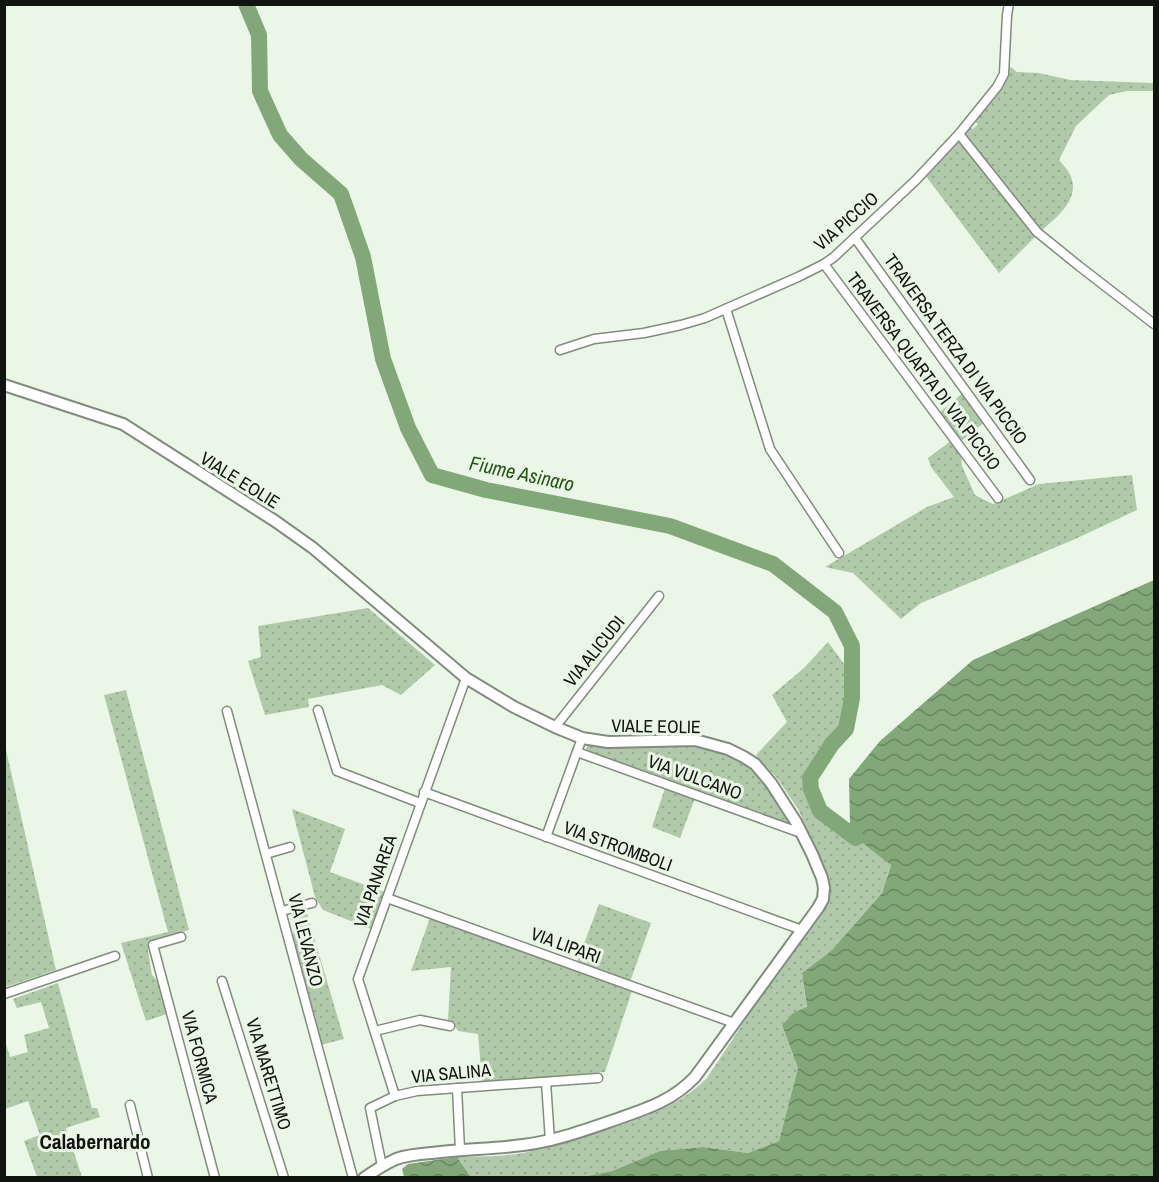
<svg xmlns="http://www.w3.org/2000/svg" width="1159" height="1182" font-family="'Archivo Narrow',sans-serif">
<defs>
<pattern id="grass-dots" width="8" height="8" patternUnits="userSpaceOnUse" patternTransform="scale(1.5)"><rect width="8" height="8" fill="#b0c9a9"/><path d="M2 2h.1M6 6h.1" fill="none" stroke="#96ac90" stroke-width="1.8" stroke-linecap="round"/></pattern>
<pattern id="water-waves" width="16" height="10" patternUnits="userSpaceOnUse" patternTransform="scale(1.5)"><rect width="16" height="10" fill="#82a778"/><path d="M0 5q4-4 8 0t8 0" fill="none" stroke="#698761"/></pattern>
</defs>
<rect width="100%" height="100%" fill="#eaf7e7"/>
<g fill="url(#grass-dots)">
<path d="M1011 67 1017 72 1039 73 1070 80 1154 83V91H1127L1109 95 1076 126 1059 160C1063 165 1071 173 1072 180 1078 202 1054 219 1040 232L965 135 966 130 969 126 973 129 978 124 973 120C986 106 1007 89 1009 69Z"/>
<path d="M957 142 963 144 1037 235 999 273 925 175Z"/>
<path d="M964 392 985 422 960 442 939 413Z"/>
<path d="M952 440 961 453 962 466 975 495 993 504 1039 484 1132 475 1137 510 1073 540 921 603 901 619 853 573 825 567 927 507 954 497 931 467 928 458Z"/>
<path d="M368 608 435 665 401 695 382 685 308 699 309 707 265 715 248 661 261 657 258 626Z"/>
<path d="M828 642 856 680V712L847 737 823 763 815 785 819 799 827 812 850 826 856 838 891 864 882 893 831 951 802 973 807 1008 793 1013 782 1025 798 1068 779 1141 748 1153 703 1147 660 1151 612 1171 583 1178 471 1177 457 1157C477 1156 497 1157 517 1154 543 1150 567 1142 593 1134 634 1121 675 1110 707 1078L765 990 824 910 829 900 830 892 829 882 818 853 798 809 777 778 756 755 787 722 772 695 804 668Z"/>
<path d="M126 690 189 930 149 942 148 951 152 975 159 982 167 1014 146 1021 121 943 168 932 104 695Z"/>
<path d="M4 741 56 970 5 987H4Z"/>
<path d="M691 743C706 747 721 750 735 757 762 771 776 800 791 825L589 753 586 748 588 744Z"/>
<path d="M665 788 695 798 680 838 652 827Z"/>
<path d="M292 809 345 829 330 872 384 892 371 929 323 910 315 897Z"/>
<path d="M599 904 651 923 630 982 577 962Z"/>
<path d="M307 913 344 1039 321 1045 293 945C293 932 293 920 307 913Z"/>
<path d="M430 918 632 991 605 1072 482 1082 478 1034 458 1031 452 1021 448 1020 451 967 411 971Z"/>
<path d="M58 983 92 1108H97L100 1117 66 1128 82 1177H37L24 1141 40 1135 28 1101 5 1109V1041L10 1057 28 1052 24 1035 49 1028 41 1002 17 1008 13 999Z"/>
</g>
<g fill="url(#water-waves)">
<path d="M1154 580V1177H583L612 1171 660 1151 703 1147 748 1153 779 1141 798 1068 782 1025 793 1013 807 1007 802 973 831 951 882 893 891 865 856 838 850 826 849 779 880 741 973 660Z"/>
<path d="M457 1157 471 1177H404L402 1169 408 1164Z"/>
</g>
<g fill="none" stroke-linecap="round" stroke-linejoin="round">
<path stroke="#82a778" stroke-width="16" d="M246 4 259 35 260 91 280 135 301 159 341 194 363 257 383 359 408 428 432 475 486 490 670 526 773 564 835 612 852 646V698L846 729 832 744 810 778 811 789 820 811 856 838"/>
<g stroke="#808c7d" stroke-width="11">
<g id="street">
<path d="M959 134 1037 232 1079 266 1154 324"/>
<path d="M855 238 1030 480"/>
<path d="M824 264 998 498"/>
<path d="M726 309 770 449 839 553"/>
<path d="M560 350 594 339 644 333 681 325 705 318 798 277 824 264 834 257 916 180 959 134 997 87 1004 74 1007 15 1009 4"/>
<path d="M318 710 337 771 420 803"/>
<path d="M227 711 353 1178"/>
<path d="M555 727 659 596"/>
<path d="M577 752 801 833"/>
<path d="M424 792 802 930"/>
<path d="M546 837 582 738"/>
<path d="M266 854 290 847"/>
<path d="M387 898 734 1023"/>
<path d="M282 911 312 903"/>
<path d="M181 937 153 945 215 1178"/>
<path d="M222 981 284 1178"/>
<path d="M4 994 115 956"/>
<path d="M375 1031 420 1020 450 1026"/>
<path d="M546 1082 550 1141"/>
<path d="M457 1088 460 1150"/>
<path d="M395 1096 358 979 466 678"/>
<path d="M130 1105 148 1178"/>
<path d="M382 1166 370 1108 395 1096 417 1091 598 1078"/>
</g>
</g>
<g stroke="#808c7d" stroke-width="14">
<path id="secondary" d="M4 385 123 424 275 521 313 548 466 678 514 707 555 727 582 738 608 742 695 740 728 749 744 757 755 764 771 783 796 822 812 854 822 878 824 888 823 899 818 908 695 1077C673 1100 649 1108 620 1118 588 1129 556 1141 523 1145 493 1149 462 1149 432 1153 420 1154 407 1155 396 1159 385 1164 374 1171 364 1178"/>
</g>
<use href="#street" stroke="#fff" stroke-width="8"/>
<use href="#secondary" stroke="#fff" stroke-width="10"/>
</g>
<g text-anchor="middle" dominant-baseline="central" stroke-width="6" stroke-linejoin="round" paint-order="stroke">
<g font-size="18" fill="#10140f" stroke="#eaf7e7">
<text transform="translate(846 221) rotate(-41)">VIA PICCIO</text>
<text transform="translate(956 349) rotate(54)">TRAVERSA TERZA DI VIA PICCIO</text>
<text transform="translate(924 371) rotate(53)">TRAVERSA QUARTA DI VIA PICCIO</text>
<text transform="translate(240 480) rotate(32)">VIALE EOLIE</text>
<text transform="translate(594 651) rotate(-51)">VIA ALICUDI</text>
<text transform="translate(656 726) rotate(1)">VIALE EOLIE</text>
<text transform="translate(695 777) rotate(20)">VIA VULCANO</text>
<text transform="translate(618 846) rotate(20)">VIA STROMBOLI</text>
<text transform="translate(375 881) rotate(-71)">VIA PANAREA</text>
<text transform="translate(306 940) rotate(76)">VIA LEVANZO</text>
<text transform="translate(566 945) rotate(20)">VIA LIPARI</text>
<text transform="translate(200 1057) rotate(75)">VIA FORMICA</text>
<text transform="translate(451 1073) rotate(-5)">VIA SALINA</text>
<text transform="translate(269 1074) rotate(73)">VIA MARETTIMO</text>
</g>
<g font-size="20" font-style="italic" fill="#245614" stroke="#eaf7e7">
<text transform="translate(522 473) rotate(12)">Fiume Asinaro</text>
</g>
<g font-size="21" font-weight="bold" fill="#10140f" stroke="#eaf7e7">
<text x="95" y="1141">Calabernardo</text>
</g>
</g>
<rect width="1159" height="1182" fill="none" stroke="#10140f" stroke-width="12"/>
</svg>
